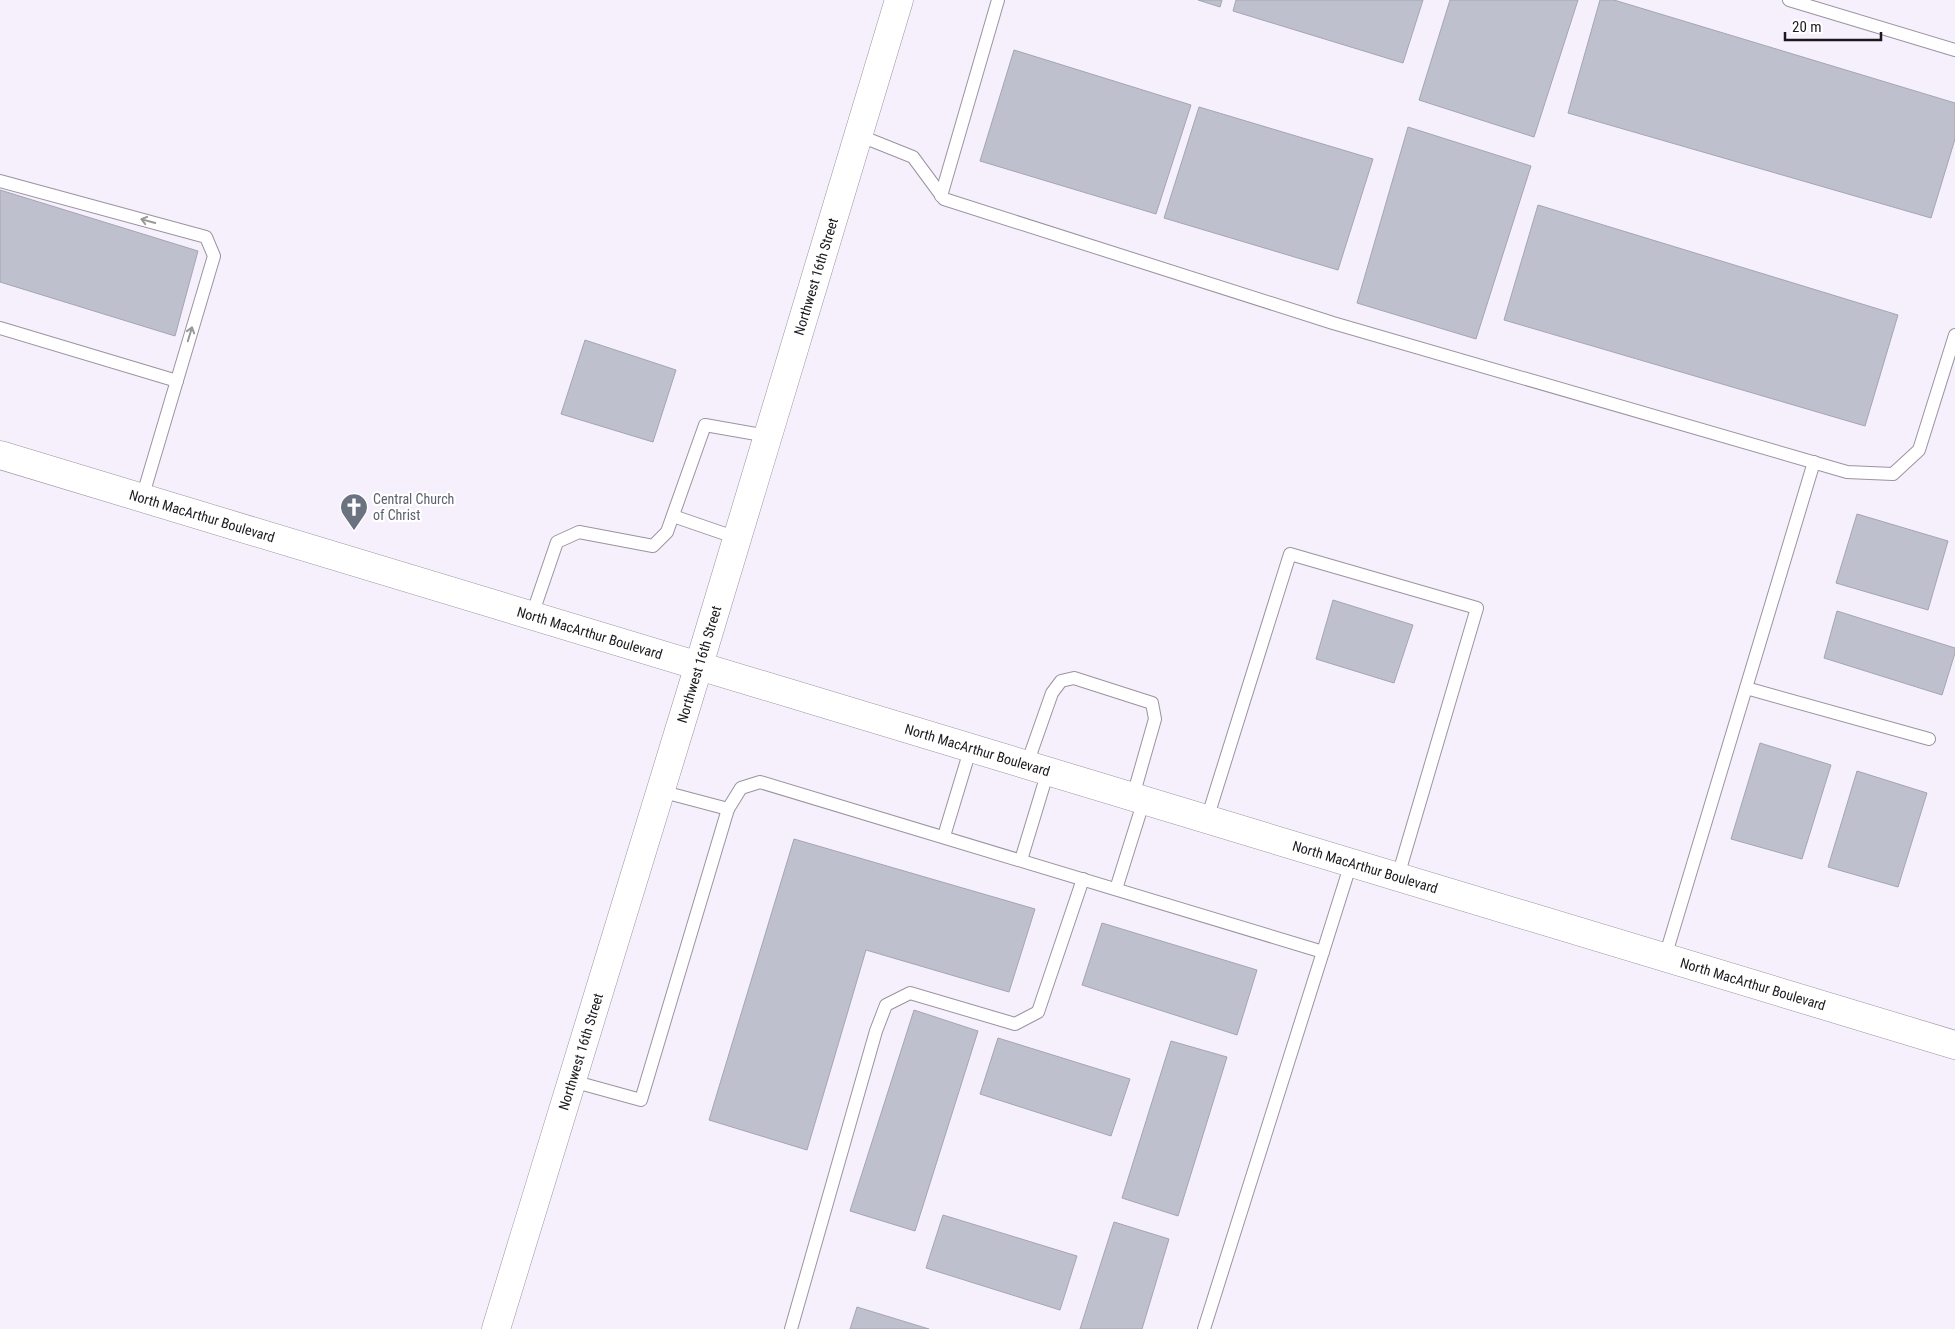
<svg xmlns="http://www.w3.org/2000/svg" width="1955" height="1329" font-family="'Roboto Condensed',sans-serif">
<rect width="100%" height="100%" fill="#f6effc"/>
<g fill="#bfc0ce" stroke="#a4a5b3">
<path d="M1198 0H1222L1220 7Z"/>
<path d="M1236 0H1423L1403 63 1233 11Z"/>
<path d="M1450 0H1578L1534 137 1419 100Z"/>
<path d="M1600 0H1614L1955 103V139L1931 218 1568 113Z"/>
<path d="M1014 50 1191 105 1156 214 980 161Z"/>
<path d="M1199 107 1373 159 1338 270 1164 218Z"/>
<path d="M1408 127 1531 166 1476 339 1357 303Z"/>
<path d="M0 190 198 251 175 336 0 282Z"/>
<path d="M1538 205 1898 315 1865 426 1504 320Z"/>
<path d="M585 340 676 370 653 442 561 414Z"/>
<path d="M1857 514 1948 541 1928 610 1836 583Z"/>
<path d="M1333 600 1413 625 1394 683 1316 659Z"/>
<path d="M1837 611 1955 648V653L1942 695 1824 658Z"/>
<path d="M1760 743 1831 765 1802 859 1731 839Z"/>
<path d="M1857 771 1927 793 1898 887 1828 867Z"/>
<path d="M794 839 1035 909 1009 992 866 950 807 1150 709 1120Z"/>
<path d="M1102 923 1257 970 1237 1035 1082 985Z"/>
<path d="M914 1010 978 1031 915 1231 850 1211Z"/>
<path d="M998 1038 1130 1079 1111 1136 980 1094Z"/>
<path d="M1171 1041 1227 1057 1178 1216 1122 1198Z"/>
<path d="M943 1215 1077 1256 1060 1310 926 1268Z"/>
<path d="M1114 1222 1169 1239 1142 1329H1080Z"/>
<path d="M857 1307 929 1329H850Z"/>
</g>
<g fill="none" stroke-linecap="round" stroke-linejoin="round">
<g stroke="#9b94a0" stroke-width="14">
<g id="lane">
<path d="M1789 0 1955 50"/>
<path d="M858 135 913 157 944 199 1333 323 1847 472 1893 474 1919 450 1955 335"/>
<path d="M0 181 206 237 214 256 142 498"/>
<path d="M941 196 998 0"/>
<path d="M0 328 177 381"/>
<path d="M673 516 737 538"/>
<path d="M532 615 557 542 579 532 653 546 667 532 705 425 768 436"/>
<path d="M1746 688 1929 739"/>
<path d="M1027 764 1052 693 1061 681 1074 678 1152 703 1155 719 1133 796"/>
<path d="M660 791 728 809 741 788 760 782 1323 952"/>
<path d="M1207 819 1290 554 1477 608 1398 876"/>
<path d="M944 836 971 747"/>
<path d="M1021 860 1048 771"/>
<path d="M1116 889 1144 800"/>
<path d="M1665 957 1814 462"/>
<path d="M572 1081 641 1100 728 809"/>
<path d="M791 1329 876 1031 886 1005 910 993 1015 1024 1038 1012 1083 879"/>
<path d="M1204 1329 1351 863"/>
</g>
</g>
<g stroke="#9b94a0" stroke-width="29">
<g id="secondary">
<path id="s1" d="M0 455 1955 1045"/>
<path id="s2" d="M496 1329 699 665 899 0"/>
</g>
</g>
<use href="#lane" stroke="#fff" stroke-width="12"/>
<use href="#secondary" stroke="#fff" stroke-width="28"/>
</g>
<defs><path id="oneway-shaft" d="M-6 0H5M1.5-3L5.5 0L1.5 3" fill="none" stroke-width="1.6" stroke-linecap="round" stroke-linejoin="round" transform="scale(1.25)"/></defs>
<g stroke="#989899">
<use href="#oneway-shaft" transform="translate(148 221) rotate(-165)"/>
<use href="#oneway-shaft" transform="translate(190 334) rotate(-73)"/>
</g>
<defs>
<g id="church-pin" transform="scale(1.4375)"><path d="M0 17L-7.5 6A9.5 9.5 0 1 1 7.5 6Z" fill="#6b7280" stroke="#fff"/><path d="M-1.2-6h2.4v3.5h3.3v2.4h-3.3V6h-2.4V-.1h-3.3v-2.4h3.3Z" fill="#fff"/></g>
</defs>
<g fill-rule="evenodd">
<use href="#church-pin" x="354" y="507"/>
</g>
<g text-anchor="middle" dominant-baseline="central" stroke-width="4.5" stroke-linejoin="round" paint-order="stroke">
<g font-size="14" fill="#1b191d" stroke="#fff">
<text stroke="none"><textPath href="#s2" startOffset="1100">Northwest 16th Street</textPath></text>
<text stroke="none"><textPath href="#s1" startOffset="211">North MacArthur Boulevard</textPath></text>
<text stroke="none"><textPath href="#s1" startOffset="616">North MacArthur Boulevard</textPath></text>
<text stroke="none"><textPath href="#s2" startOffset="695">Northwest 16th Street</textPath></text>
<text stroke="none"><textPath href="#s1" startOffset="1021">North MacArthur Boulevard</textPath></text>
<text stroke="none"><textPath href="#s1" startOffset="1426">North MacArthur Boulevard</textPath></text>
<text stroke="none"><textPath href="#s1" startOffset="1831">North MacArthur Boulevard</textPath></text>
<text stroke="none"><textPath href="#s2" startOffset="290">Northwest 16th Street</textPath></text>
</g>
<g font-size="14" fill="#5b616d" stroke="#fff" text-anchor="start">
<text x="373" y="499">Central Church<tspan x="373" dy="16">of Christ</tspan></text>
</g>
</g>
<path d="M1785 32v8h96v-8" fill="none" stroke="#1b191d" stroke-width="2.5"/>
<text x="1792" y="32" font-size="15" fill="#1b191d" stroke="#ffffff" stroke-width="4" paint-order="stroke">20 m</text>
</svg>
